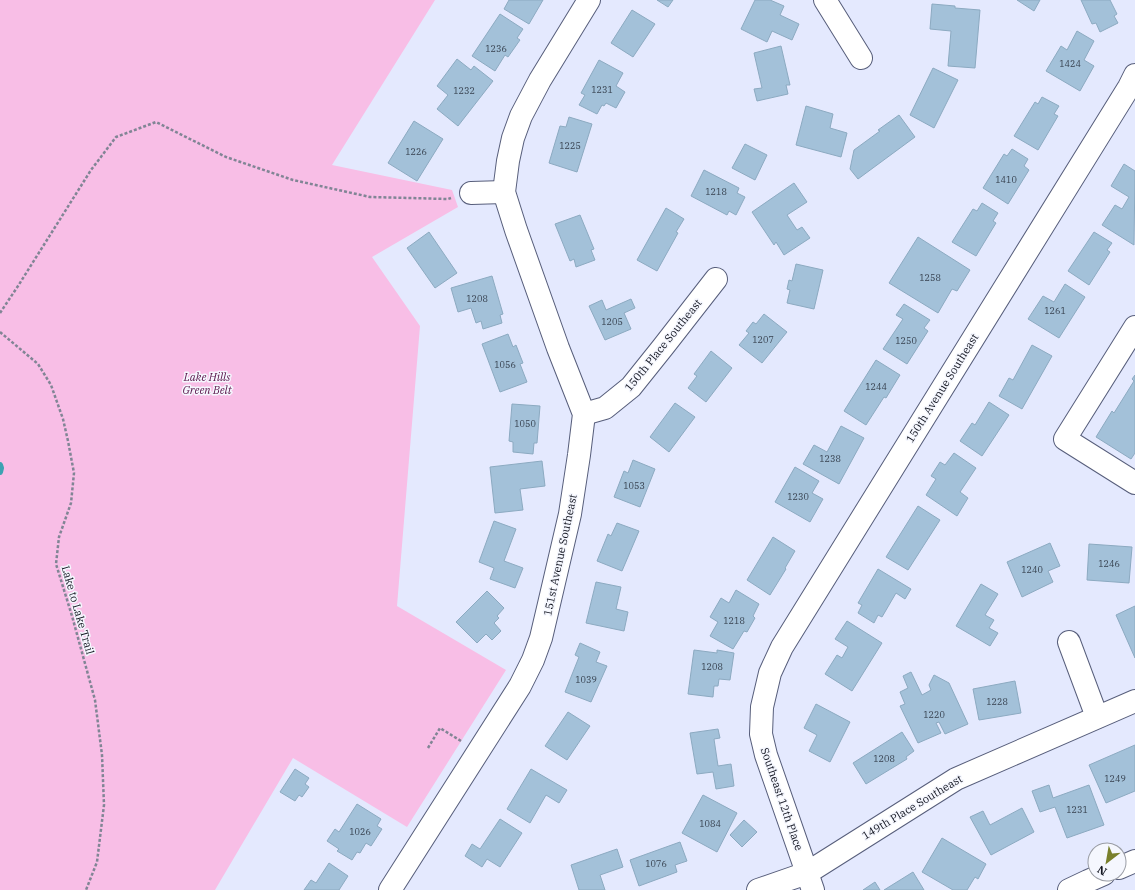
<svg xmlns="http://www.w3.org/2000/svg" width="1135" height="890" font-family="'IBM Plex Serif',serif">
<rect width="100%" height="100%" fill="#e4e9fe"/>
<path fill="#f8bee6" d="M0 0H435L332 165 452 190 458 207 372 257 420 326 397 606 506 670 407 827 293 758 215 890H0Z"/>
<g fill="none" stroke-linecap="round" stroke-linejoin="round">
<path stroke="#3da2b2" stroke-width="6" d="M0 465 1 468 0 472"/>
</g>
<g fill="#a3c1d9" stroke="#8caac1">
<path d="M509 0H543L529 24 504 9Z"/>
<path d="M657 0H673L668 7Z"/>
<path d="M755 0H770L784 6 780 15 799 24 792 40 772 31 767 42 741 29Z"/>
<path d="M1017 0H1040L1034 11Z"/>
<path d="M1081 0H1110L1117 14 1114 16 1118 23 1100 32 1096 23 1092 24Z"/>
<path d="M932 4 955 6V8L980 10 975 68 948 66 951 31 930 29Z"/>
<path d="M632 10 655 24 633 57 611 43Z"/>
<path d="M500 14 523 29 517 38 520 40 508 57 505 55 495 71 472 56Z"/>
<path d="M1077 31 1094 41 1084 60 1094 66 1080 91 1046 71 1061 46 1067 50Z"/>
<path d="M781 46 790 85H786L788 94 757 101 754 89 762 88 754 53Z"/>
<path d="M457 59 471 70 474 66 493 81 458 126 437 109 448 95 437 86Z"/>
<path d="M599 60 623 73 616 86 625 92 616 108 606 103 604 106 602 105 597 114 579 105 585 95 581 93Z"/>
<path d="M933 68 958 80 934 128 910 115Z"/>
<path d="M1042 97 1059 106 1054 114 1058 116 1038 150 1014 136 1035 102 1038 104Z"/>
<path d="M806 106 833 114 830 128 847 133 841 157 796 145Z"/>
<path d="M899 115 915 137 858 179 850 169 854 150 880 131 878 130Z"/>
<path d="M569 117 592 124 577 172 549 163 560 126 566 127Z"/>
<path d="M414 121 443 139 417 181 388 163Z"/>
<path d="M745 144 767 155 755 180 732 168Z"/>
<path d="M1012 149 1028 159 1024 166 1029 170 1008 204 983 188 1004 154 1007 156Z"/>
<path d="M1124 164 1135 171 1134 245 1102 225 1115 205 1122 209 1129 197 1111 186Z"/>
<path d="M704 170 739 188 737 193 745 197 736 215 729 211 727 215 691 196Z"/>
<path d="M794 183 807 202 787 215 797 230 802 227 810 238 784 255 776 242 774 245 752 212Z"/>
<path d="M982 203 998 213 993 221 996 223 976 256 952 242 973 209 977 211Z"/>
<path d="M666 208 684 219 676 232 678 233 657 271 637 260Z"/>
<path d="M580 215 594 249 591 250 595 260 576 267 574 259 570 261 555 224Z"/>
<path d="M429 232 457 273 435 288 407 248Z"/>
<path d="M1094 232 1112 243 1107 250 1110 252 1089 285 1068 271Z"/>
<path d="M918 237 970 270 957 291 952 289 938 313 889 283Z"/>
<path d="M796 264 823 270 814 309 787 303 790 290 787 289 789 280 792 281Z"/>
<path d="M492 276 503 314 500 315 502 323 483 329 481 321 476 323 471 308 458 312 451 288Z"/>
<path d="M1065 284 1085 297 1059 338 1028 319 1043 296 1054 302Z"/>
<path d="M631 299 635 308 624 313 631 329 605 340 589 306 602 300 606 310Z"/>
<path d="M904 304 930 320 924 328 928 331 907 364 883 349 903 319 896 315Z"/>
<path d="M764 314 787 332 762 363 739 345 749 333 746 331 753 322 756 324Z"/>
<path d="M508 334 513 347 516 345 523 363 520 364 527 382 500 392 482 344Z"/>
<path d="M1032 345 1052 356 1022 409 999 396 1009 378 1013 380Z"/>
<path d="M711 351 732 368 706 402 688 388 697 376 694 374Z"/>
<path d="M876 360 900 375 886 398 884 397 866 425 844 411Z"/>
<path d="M1135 375V453L1131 459 1096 437 1112 411 1114 413 1134 381 1132 379Z"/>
<path d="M989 402 1009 415 982 456 960 441 972 423 975 425Z"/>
<path d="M675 403 695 417 669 452 650 437Z"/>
<path d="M512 404 540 406 537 443H534L533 454 513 452V442L509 441Z"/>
<path d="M841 426 864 438 839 484 803 464 814 445 827 452Z"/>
<path d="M954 453 976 468 960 492 968 498 957 516 926 495 936 479 931 476 940 462 945 465Z"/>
<path d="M633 460 655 469 640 507 614 497 624 471 628 473Z"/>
<path d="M542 461 545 486 520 489 523 510 495 513 490 467Z"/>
<path d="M795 467 819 481 812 493 823 499 810 522 775 502Z"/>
<path d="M918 506 940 520 908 570 886 557Z"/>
<path d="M494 521 516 529 504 561 523 568 515 588 490 579 494 568 479 562Z"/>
<path d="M617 523 639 531 622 571 597 561 608 534 611 536Z"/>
<path d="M773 537 795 551 785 568 786 569 770 595 747 580Z"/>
<path d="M1050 543 1060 566 1048 571 1053 582 1022 597 1007 562Z"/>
<path d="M1089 544 1132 547 1129 583 1087 580Z"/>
<path d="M878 569 911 589 905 599 896 593 882 617 878 615 874 623 858 613 862 605 858 603Z"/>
<path d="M596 582 621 587 616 609 628 612 624 631 586 623Z"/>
<path d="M981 584 998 594 985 615 994 620 989 628 998 633 990 646 956 626Z"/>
<path d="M736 590 759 604 753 616 755 618 747 632 744 631 733 649 710 636 718 622 710 617 721 598 729 603Z"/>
<path d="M487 591 504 608 497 616 499 618 494 623 501 631 492 640 486 634 477 643 456 622Z"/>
<path d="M1135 606V658L1116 615Z"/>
<path d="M847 621 882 643 852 691 825 674 837 655 842 658 848 647 835 639Z"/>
<path d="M580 643 600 652 596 662 607 666 591 702 565 692 579 657 575 655Z"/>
<path d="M694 650 717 653V650L734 653 730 680 719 679 718 686H714L713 697 688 694Z"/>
<path d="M911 672 922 695 931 690 929 685 934 675 949 683 968 724 945 734 939 722 936 723 941 733 918 743 900 706 905 704 900 692 908 688 903 676Z"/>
<path d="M1015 681 1021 713 979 720 973 689Z"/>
<path d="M816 704 850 722 830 762 809 751 817 735 804 728Z"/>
<path d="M568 712 590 726 567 760 545 746Z"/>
<path d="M718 729 720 738 714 739 718 766 731 764 734 786 716 789 713 772 697 774 690 733Z"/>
<path d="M902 732 914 751 906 757 907 759 866 784 853 763Z"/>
<path d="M1135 745V791L1106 803 1089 765Z"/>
<path d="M295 769 309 778 305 784 309 787 302 797 299 795 295 801 280 792Z"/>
<path d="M531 769 567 790 559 803 546 795 530 823 507 809Z"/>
<path d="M1049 785 1053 798 1089 785 1104 825 1067 838 1055 807 1040 812 1032 791Z"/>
<path d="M703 795 737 813 717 852 682 833Z"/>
<path d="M357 804 381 819 377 826 382 829 371 846 366 843 360 853 357 852 352 860 337 851 339 849 327 841 335 829 339 832Z"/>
<path d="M1022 808 1034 832 991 855 970 817 983 811 990 825Z"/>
<path d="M500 819 522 833 500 867 487 859 482 867 465 856 472 844 480 849Z"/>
<path d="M744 820 757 832 742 847 730 835Z"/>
<path d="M942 838 986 864 978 879 975 877 967 890H953L922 872Z"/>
<path d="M680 842 687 861 675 865 677 872 639 886 630 860Z"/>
<path d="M617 849 623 867 600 875 605 890H579L571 865Z"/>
<path d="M329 863 348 876 339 890H304L311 880 316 883Z"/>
<path d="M913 872 924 890H884Z"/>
<path d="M875 882 880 890H863Z"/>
</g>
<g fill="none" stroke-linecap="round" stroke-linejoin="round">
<g stroke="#575e7b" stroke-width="24">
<g id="minor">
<path d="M825 0 861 58"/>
<path d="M471 193 504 192"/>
<path d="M1135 327 1065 439 1135 483"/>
<path d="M584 414 605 408 631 387 663 347 716 279"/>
<path d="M1069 642 1097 717"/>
<path d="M1119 868 1135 861"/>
<path d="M390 890 520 686 533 660 541 638 549 604 570 514 579 455 584 414 558 348 516 230 504 192 508 161 513 138 521 116 540 80 589 0"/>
<path d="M758 890 807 873 956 779 1135 701"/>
<path d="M813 890 766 755 761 734 762 707 770 673 782 647 1129 87 1135 75"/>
<path d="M1069 890 1088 881 1104 874"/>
</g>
</g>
<g stroke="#818595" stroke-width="2.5" stroke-dasharray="3 2" stroke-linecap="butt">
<path d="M0 313 18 286 91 170 116 137 156 122 226 157 293 180 370 197 448 199 451 198"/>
<path d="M0 332 38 364 51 385 63 419 68 441 74 473 71 503 59 537 56 564 72 616 95 700 102 755 104 805 97 862 86 890"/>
<path d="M428 748 440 728 461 741"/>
</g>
<use href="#minor" stroke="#fff" stroke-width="22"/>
</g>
<g text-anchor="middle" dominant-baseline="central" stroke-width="3" stroke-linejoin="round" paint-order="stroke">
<g font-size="9" fill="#36404e">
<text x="496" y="48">1236</text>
<text x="1070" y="63">1424</text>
<text x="602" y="89">1231</text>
<text x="464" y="90">1232</text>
<text x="570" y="145">1225</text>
<text x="416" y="151">1226</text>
<text x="1006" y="179">1410</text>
<text x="716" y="191">1218</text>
<text x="930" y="277">1258</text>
<text x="477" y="298">1208</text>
<text x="1055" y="310">1261</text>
<text x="612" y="321">1205</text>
<text x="763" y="339">1207</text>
<text x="906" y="340">1250</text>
<text x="505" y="364">1056</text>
<text x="876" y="386">1244</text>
<text x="525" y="423">1050</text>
<text x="830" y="458">1238</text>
<text x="634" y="485">1053</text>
<text x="798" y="496">1230</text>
<text x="1109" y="563">1246</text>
<text x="1032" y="569">1240</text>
<text x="734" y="620">1218</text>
<text x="712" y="666">1208</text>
<text x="586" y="679">1039</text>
<text x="997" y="701">1228</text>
<text x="934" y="714">1220</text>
<text x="884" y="758">1208</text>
<text x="1115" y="778">1249</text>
<text x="1077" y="809">1231</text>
<text x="710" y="823">1084</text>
<text x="360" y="831">1026</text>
<text x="656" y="863">1076</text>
</g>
<g font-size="11" fill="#121520" stroke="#f5f7fe">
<text transform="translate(663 345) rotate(-51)">150th Place Southeast</text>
<text transform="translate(942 388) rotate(-58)">150th Avenue Southeast</text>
<text transform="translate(560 555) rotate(-78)">151st Avenue Southeast</text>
<text transform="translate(78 610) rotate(74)">Lake to Lake Trail</text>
<text transform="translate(782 799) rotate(71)">Southeast 12th Place</text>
<text transform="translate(912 807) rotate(-31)">149th Place Southeast</text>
</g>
<g font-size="11" font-style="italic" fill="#581349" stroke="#f5f7fe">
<text x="207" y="377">Lake Hills<tspan x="207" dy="13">Green Belt</tspan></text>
</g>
</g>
<g transform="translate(1107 862) rotate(211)"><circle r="19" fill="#f5f7fe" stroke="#9a9da5"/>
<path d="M0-3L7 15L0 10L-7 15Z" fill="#79802c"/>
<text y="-6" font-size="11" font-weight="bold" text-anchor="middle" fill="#121520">N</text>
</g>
</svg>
